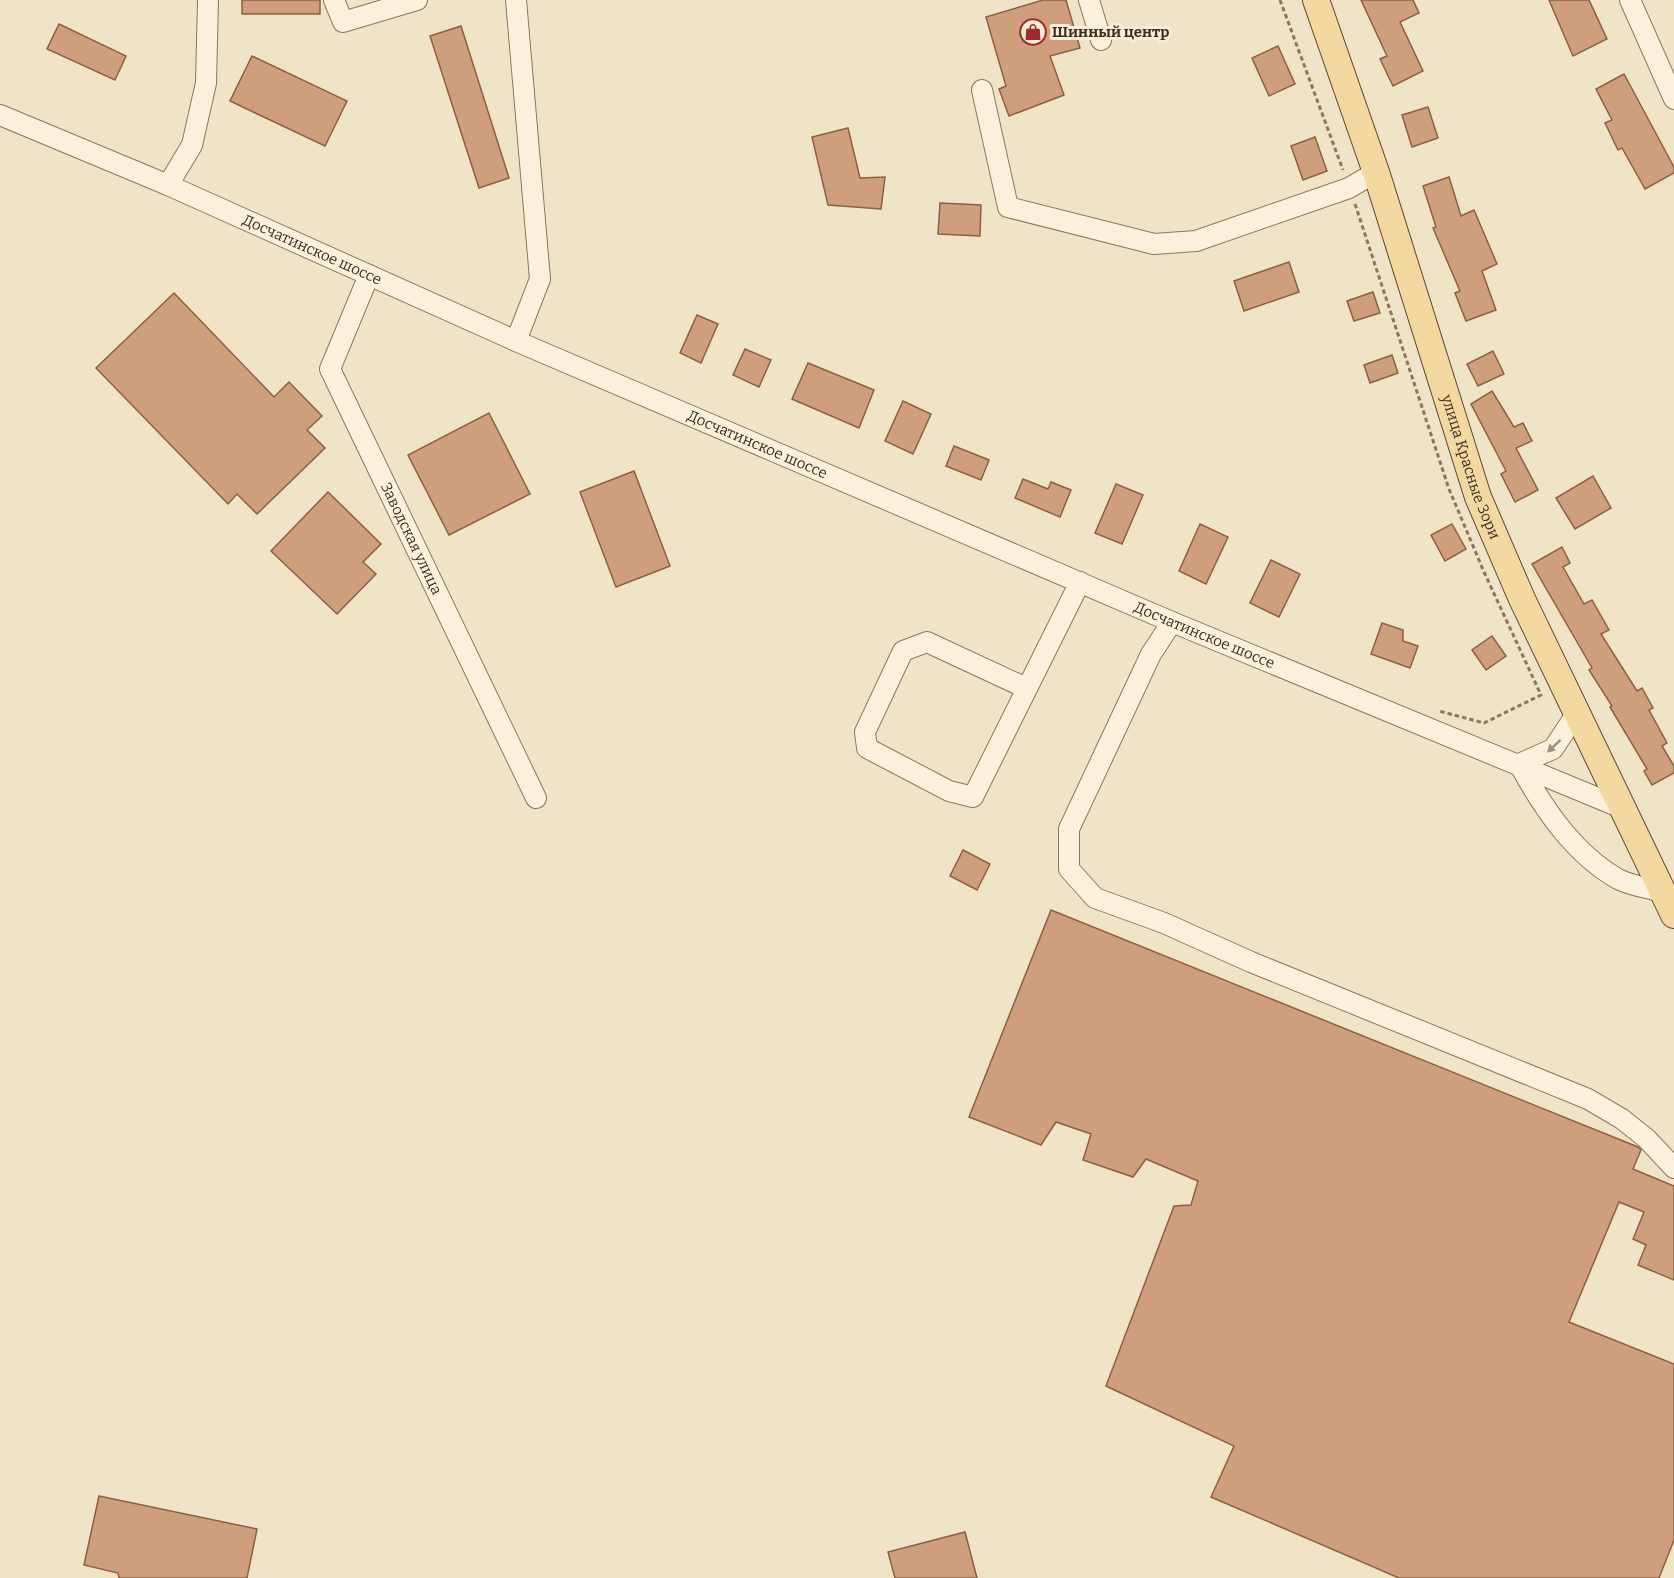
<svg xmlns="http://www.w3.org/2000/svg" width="1674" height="1578" font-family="Bitter,serif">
<rect width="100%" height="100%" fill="#f0e4c8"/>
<g fill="#cf9f7d" stroke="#8d5f41" stroke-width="1.5">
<rect x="242" y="0" width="78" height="14"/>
<path d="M1043 0H1066L1080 48 1050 56 1064 95 1009 116 999 89 1006 86 986 17Z"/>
<path d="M1361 0H1413L1419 13 1400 22 1423 71 1393 86 1380 59 1387 56Z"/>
<path d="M1549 0H1589L1607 39 1573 56Z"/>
<path d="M59 24 126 56 115 80 47 49Z"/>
<path d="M461 26 509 178 479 188 430 36Z"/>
<path d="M1278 46 1295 84 1269 96 1252 58Z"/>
<path d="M252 56 347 101 325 146 230 101Z"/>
<path d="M1624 74 1674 167V173L1645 189 1622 148 1618 150 1605 123 1612 120 1596 89Z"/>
<path d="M1428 107 1438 138 1412 147 1402 115Z"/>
<path d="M848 128 860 178 885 177 881 209 828 205 812 137Z"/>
<path d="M1315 137 1327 171 1303 180 1291 146Z"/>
<path d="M1449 177 1461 216 1474 210 1497 264 1482 271 1496 310 1466 321 1455 293 1460 291 1433 228 1436 227 1423 186Z"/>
<path d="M940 203 981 205 980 236 938 234Z"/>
<path d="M1289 262 1299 292 1244 311 1234 281Z"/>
<path d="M1373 292 1380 313 1354 321 1347 301Z"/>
<path d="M174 293 274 397 289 382 322 416 307 430 325 448 257 514 237 494 228 504 96 368Z"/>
<path d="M697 315 718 324 701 363 680 353Z"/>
<path d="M745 349 771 360 759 387 733 375Z"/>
<path d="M1493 351 1504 374 1478 386 1467 364Z"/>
<path d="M1392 355 1398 373 1370 383 1364 365Z"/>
<path d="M808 363 874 390 859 428 792 399Z"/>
<path d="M1492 391 1514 427 1523 423 1532 441 1516 448 1538 490 1515 502 1501 474 1506 471 1471 404Z"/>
<path d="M903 401 931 414 913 454 885 441Z"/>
<path d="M489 413 530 494 449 535 408 455Z"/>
<path d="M954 446 989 460 981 480 946 466Z"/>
<path d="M634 471 670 566 616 587 580 492Z"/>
<path d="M1593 476 1611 508 1575 529 1556 498Z"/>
<path d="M1023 479 1048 489 1051 482 1071 490 1060 517 1015 498Z"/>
<path d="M1116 484 1143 495 1122 544 1095 533Z"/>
<path d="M328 492 381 544 363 562 376 574 337 614 271 551Z"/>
<path d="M1200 524 1228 537 1206 584 1179 571Z"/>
<path d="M1452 524 1466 549 1445 561 1431 535Z"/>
<path d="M1562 547 1570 563 1563 567 1584 604 1592 600 1609 630 1601 634 1637 691 1642 688 1653 708 1649 710 1667 743 1662 746 1674 766V773L1652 785 1644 771 1647 769 1610 707 1612 706 1589 670 1592 668 1532 564Z"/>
<path d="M1271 560 1300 574 1279 617 1250 603Z"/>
<path d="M1382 623 1403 630V641L1418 646 1410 668 1371 654Z"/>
<path d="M1492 636 1506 656 1486 670 1472 650Z"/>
<path d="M963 850 990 864 977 890 950 876Z"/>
<path d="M1051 910 1638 1147 1641 1150 1633 1169 1674 1186V1280L1638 1265 1646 1245 1633 1239 1644 1212 1619 1202 1569 1322 1674 1364V1540L1659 1578H1399L1211 1497 1234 1446 1106 1386 1174 1206 1191 1205 1198 1181 1146 1159 1133 1177 1083 1160 1091 1134 1056 1122 1041 1145 969 1117Z"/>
<path d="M99 1496 257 1529 247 1578H119L118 1573 84 1565Z"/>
<path d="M965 1532 977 1578H895L888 1552Z"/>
</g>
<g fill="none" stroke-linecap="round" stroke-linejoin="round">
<g stroke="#8d765c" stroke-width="22">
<g id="minor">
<path d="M334 0 343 22 417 0"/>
<path d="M516 0 540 279 516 341"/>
<path d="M1089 0 1101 40"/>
<path d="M1630 0 1674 99"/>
<path d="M982 90 1008 207 1154 244 1196 241 1349 188 1376 172"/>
<path id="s1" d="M0 115 168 185 516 341 1172 622 1622 808"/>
<path d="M168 185 192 145 206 83 208 0"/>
<path id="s2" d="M369 275 330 369 536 798"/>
<path d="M1172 622 1151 654 1069 829V869L1095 898 1164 923 1251 962 1588 1099 1622 1119 1647 1139 1674 1168"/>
<path d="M1026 688 927 642 903 651 865 732 867 748 949 791 973 797 1080 582"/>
<path d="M1577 713 1553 749 1519 764C1543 808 1574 854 1618 879 1631 886 1649 888 1663 892"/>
</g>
</g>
<g stroke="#5b4430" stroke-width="28">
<g id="major">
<path id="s3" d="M1316 0 1376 172 1478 497 1522 599 1674 915"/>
</g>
</g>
<g stroke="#8d765c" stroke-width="3" stroke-dasharray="4.5 3" stroke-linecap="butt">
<path d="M1280 0 1343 170"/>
<path d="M1355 204 1449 489 1484 572 1541 695 1484 723 1439 711"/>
</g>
<use href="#minor" stroke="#faf1dc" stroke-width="20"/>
<use href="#major" stroke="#f3d9a0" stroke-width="26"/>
</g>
<defs><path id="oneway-solid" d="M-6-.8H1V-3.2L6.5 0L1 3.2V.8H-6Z" transform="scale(1.5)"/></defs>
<use fill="#9c907e" href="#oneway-solid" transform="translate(1554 746) rotate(137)"/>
<defs>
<g id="shop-ring" transform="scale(1.35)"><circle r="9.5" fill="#f7eed8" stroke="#9e2a2b" stroke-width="1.5"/><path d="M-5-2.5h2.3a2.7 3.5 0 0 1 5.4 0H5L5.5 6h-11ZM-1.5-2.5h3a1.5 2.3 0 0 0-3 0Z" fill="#9e2a2b"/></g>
</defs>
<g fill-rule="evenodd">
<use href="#shop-ring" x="1033" y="32"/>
</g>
<g text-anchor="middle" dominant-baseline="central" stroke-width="6" stroke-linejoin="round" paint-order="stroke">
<g font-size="15" font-weight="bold" fill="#3d2e20" stroke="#f7eed8" text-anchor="start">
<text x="1052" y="32">Шинный центр</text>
</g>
<g font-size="15" fill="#3d2e20" stroke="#f7eed8">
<text stroke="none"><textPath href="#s1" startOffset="340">Досчатинское шоссе</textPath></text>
<text stroke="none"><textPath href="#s1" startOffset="826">Досчатинское шоссе</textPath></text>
<text stroke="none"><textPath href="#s3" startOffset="492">улица Красные Зори</textPath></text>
<text stroke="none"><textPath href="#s2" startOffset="290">Заводская улица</textPath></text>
<text stroke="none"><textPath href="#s1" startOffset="1312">Досчатинское шоссе</textPath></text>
</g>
</g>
</svg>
